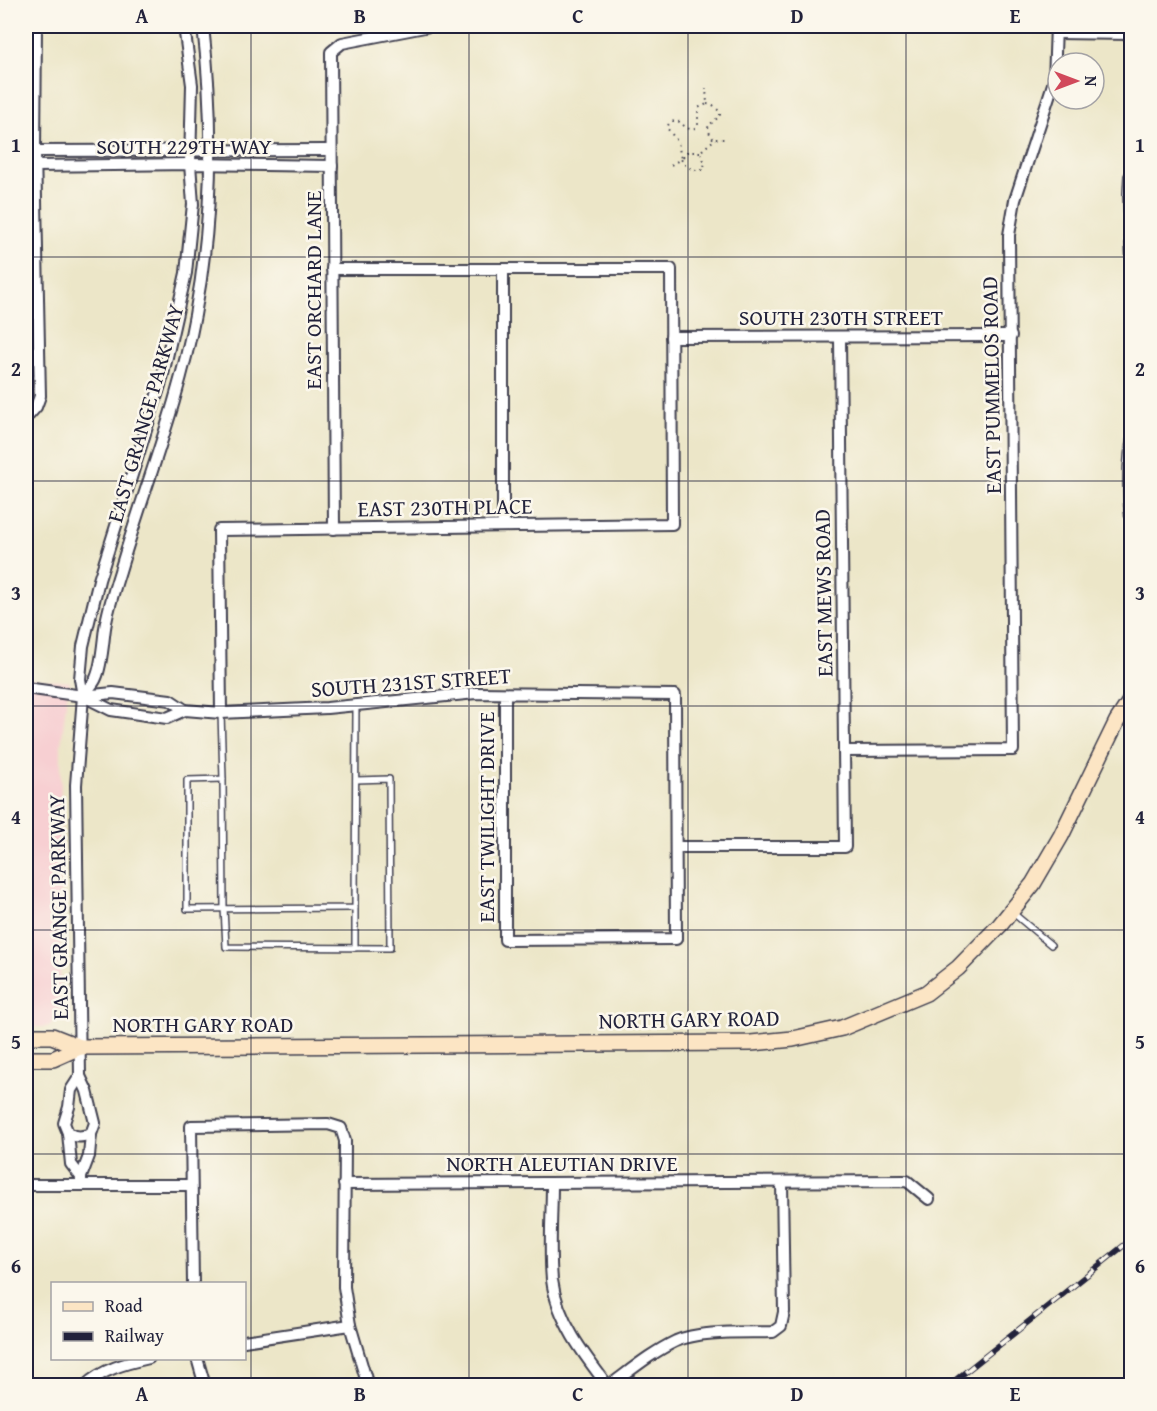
<svg xmlns="http://www.w3.org/2000/svg" width="1157" height="1411" font-family="'Gentium Book Plus',serif">
<rect width="100%" height="100%" fill="#fbf7ec"/>
<filter id="ink" filterUnits="userSpaceOnUse"><feTurbulence type="fractalNoise" baseFrequency=".0167" numOctaves="2"/><feDisplacementMap in="SourceGraphic" scale="12" xChannelSelector="R" yChannelSelector="G"/><feConvolveMatrix kernelMatrix="1 2 1 2 8 2 1 2 1" color-interpolation-filters="sRGB"/></filter>
<filter id="wash" filterUnits="userSpaceOnUse"><feTurbulence type="fractalNoise" baseFrequency=".008" numOctaves="4" result="noise"/><feDisplacementMap in="SourceGraphic" scale="24" xChannelSelector="R" yChannelSelector="G"/><feGaussianBlur stdDeviation="1.35" result="paint"/><feColorMatrix in="noise" values="0 0 0 0 0 0 0 0 0 0 0 0 0 0 0 0 0 1.4 0 .05"/><feComposite in="paint" operator="in"/></filter>
<g filter="url(#wash)">
<rect width="100%" height="100%" fill="#ece6c8"/>
<path fill="#f7cfd2" d="M26 678 70 682 66 703 61 745 60 1009 50 1026 45 1027H26Z"/>
</g>
<g filter="url(#ink)">
<g fill="none" stroke-linecap="round" stroke-linejoin="round">
<g stroke="#403f50" stroke-width="8">
<g id="service">
<path d="M1132 168 1127 176 1126 195 1132 326"/>
<path d="M1132 431C1123 460 1125 512 1132 542"/>
<path d="M221 713 223 779 187 780V909L355 908 356 705"/>
<path d="M223 779 224 908 226 947 390 948 389 779 356 780"/>
<path d="M1013 913 1051 945"/>
<path d="M355 948V908"/>
</g>
</g>
<g stroke="#403f50" stroke-width="14">
<g id="minor">
<path d="M1056 33 1132 34"/>
<path d="M35 151 331 150"/>
<path d="M36 166 190 164 332 166"/>
<path d="M671 337 1011 336"/>
<path d="M26 415H29L36 407 40 396 35 151 36 26"/>
<path d="M503 526V269"/>
<path d="M334 529 331 52 342 43 430 26"/>
<path d="M26 688 83 696 113 693 170 700 185 710"/>
<path d="M83 696 111 710 167 718 185 710 221 713 327 708 476 693 675 695 676 939 505 940V694"/>
<path d="M83 696C87 690 94 684 96 678 102 665 103 642 105 628 108 609 114 590 120 571 145 486 179 402 195 315 213 220 214 121 203 26"/>
<path d="M221 713 219 530 672 524 671 269H332"/>
<path d="M844 751 1013 750 1009 235 1015 200 1054 81 1056 26"/>
<path d="M676 847H845L840 338"/>
<path d="M80 1076 71 1090 69 1107 64 1123 68 1133 71 1164 81 1177"/>
<path d="M68 1133C76 1138 82 1137 91 1134"/>
<path d="M552 1183C552 1215 549 1248 552 1280 557 1320 584 1355 608 1386"/>
<path d="M344 1184 907 1181 929 1199"/>
<path d="M26 1185H191"/>
<path d="M81 1185V1177L89 1156 91 1134 95 1123 87 1091 80 1076 76 785 83 696 80 679 83 646 99 580 162 379 186 273 193 204 190 164 192 85 184 26"/>
<path d="M193 1284 191 1126 328 1124 341 1128 345 1141 344 1287 350 1325 368 1386"/>
<path d="M244 1341 350 1325"/>
<path d="M197 1358 205 1386"/>
<path d="M85 1386C102 1369 127 1363 149 1358"/>
<path d="M609 1386C631 1370 651 1353 676 1341 701 1330 745 1333 773 1332L781 1326 784 1312 782 1182"/>
</g>
</g>
<g stroke="#403f50" stroke-width="18">
<g id="secondary">
<path d="M26 1036H52L80 1047 751 1043 793 1039 842 1028 926 993 958 968 1000 925 1033 884 1061 836 1117 721 1132 698"/>
<path d="M26 1059H53L80 1047"/>
</g>
</g>
<g stroke="#403f50" stroke-width="2" stroke-dasharray="1.5 4.5" stroke-linecap="butt">
<path d="M707 104 713 105 720 112V116L708 126 709 132 714 140"/>
<path d="M700 152H687L681 159 678 142 667 128C669 122 672 121 678 121 685 126 689 133 698 126V108L707 104 706 88"/>
<path d="M671 165 681 159C686 168 693 171 703 170L705 163 700 152 715 139H725"/>
</g>
<use href="#service" stroke="#fff" stroke-width="5"/>
<use href="#minor" stroke="#fff" stroke-width="10"/>
<use href="#secondary" stroke="#fce5c4" stroke-width="15"/>
<g stroke="#22223b" stroke-width="6">
<path id="rail" d="M948 1386 1132 1239"/>
</g>
<use href="#rail" stroke="#fbf7ec" stroke-width="4" stroke-dasharray="11" stroke-linecap="butt"/>
</g>
</g>
<path fill="none" stroke="#22223b" stroke-width="1.5" stroke-opacity="0.55" d="M251 26V1386M469 26V1386M688 26V1386M906 26V1386M26 257H1132M26 481H1132M26 706H1132M26 930H1132M26 1154H1132"/>
<g text-anchor="middle" dominant-baseline="central" stroke-width="5" stroke-linejoin="round" paint-order="stroke">
<g font-size="22" fill="#22223b" stroke="#fbf7ec">
<text x="184" y="146">SOUTH 229TH WAY</text>
<text transform="translate(313 290) rotate(-90)">EAST ORCHARD LANE</text>
<text x="841" y="317">SOUTH 230TH STREET</text>
<text transform="translate(991 385) rotate(-91)">EAST PUMMELOS ROAD</text>
<text transform="translate(145 413) rotate(-74)">EAST GRANGE PARKWAY</text>
<text transform="translate(445 507) rotate(-1)">EAST 230TH PLACE</text>
<text transform="translate(823 593) rotate(-91)">EAST MEWS ROAD</text>
<text transform="translate(411 682) rotate(-4)">SOUTH 231ST STREET</text>
<text transform="translate(486 817) rotate(-90)">EAST TWILIGHT DRIVE</text>
<text transform="translate(58 907) rotate(-91)">EAST GRANGE PARKWAY</text>
<text transform="translate(689 1019) rotate(-1)">NORTH GARY ROAD</text>
<text x="203" y="1024">NORTH GARY ROAD</text>
<text x="562" y="1163">NORTH ALEUTIAN DRIVE</text>
</g>
</g>
<rect width="1157" height="1411" fill="none" stroke="#fbf7ec" stroke-width="66"/>
<rect x="51" y="1282" width="195" height="78" fill="#fbf7ec" stroke="#a4a2a5" stroke-width="1.5"/>
<rect x="63" y="1302" width="30" height="9" fill="#fce5c4" stroke="#a4a2a5" stroke-width="1.5"/>
<text x="105" y="1312" font-size="18" fill="#22223b">Road</text>
<rect x="63" y="1332" width="30" height="9" fill="#22223b" stroke="#a4a2a5" stroke-width="1.5"/>
<text x="105" y="1342" font-size="18" fill="#22223b">Railway</text>
<g transform="translate(1076 81) rotate(90)"><circle r="28" fill="#fbf7ec" stroke="#a4a2a5" stroke-width="1.5"/>
<path d="M0-4.5L10 22L0 15L-10 22Z" fill="#d1495b"/>
<text y="-9" font-size="16" font-weight="bold" text-anchor="middle" fill="#22223b">N</text>
</g>
<rect x="33" y="33" width="1091" height="1345" fill="none" stroke="#22223b" stroke-width="2"/>
<g font-size="20" text-anchor="middle" font-weight="bold" fill="#22223b">
<text x="142" y="23">A</text>
<text x="360" y="23">B</text>
<text x="578" y="23">C</text>
<text x="797" y="23">D</text>
<text x="1015" y="23">E</text>
<text x="16" y="152">1</text>
<text x="1140" y="152">1</text>
<text x="16" y="376">2</text>
<text x="1140" y="376">2</text>
<text x="16" y="600">3</text>
<text x="1140" y="600">3</text>
<text x="16" y="824">4</text>
<text x="1140" y="824">4</text>
<text x="16" y="1049">5</text>
<text x="1140" y="1049">5</text>
<text x="16" y="1273">6</text>
<text x="1140" y="1273">6</text>
<text x="142" y="1401">A</text>
<text x="360" y="1401">B</text>
<text x="578" y="1401">C</text>
<text x="797" y="1401">D</text>
<text x="1015" y="1401">E</text>
</g>
</svg>
